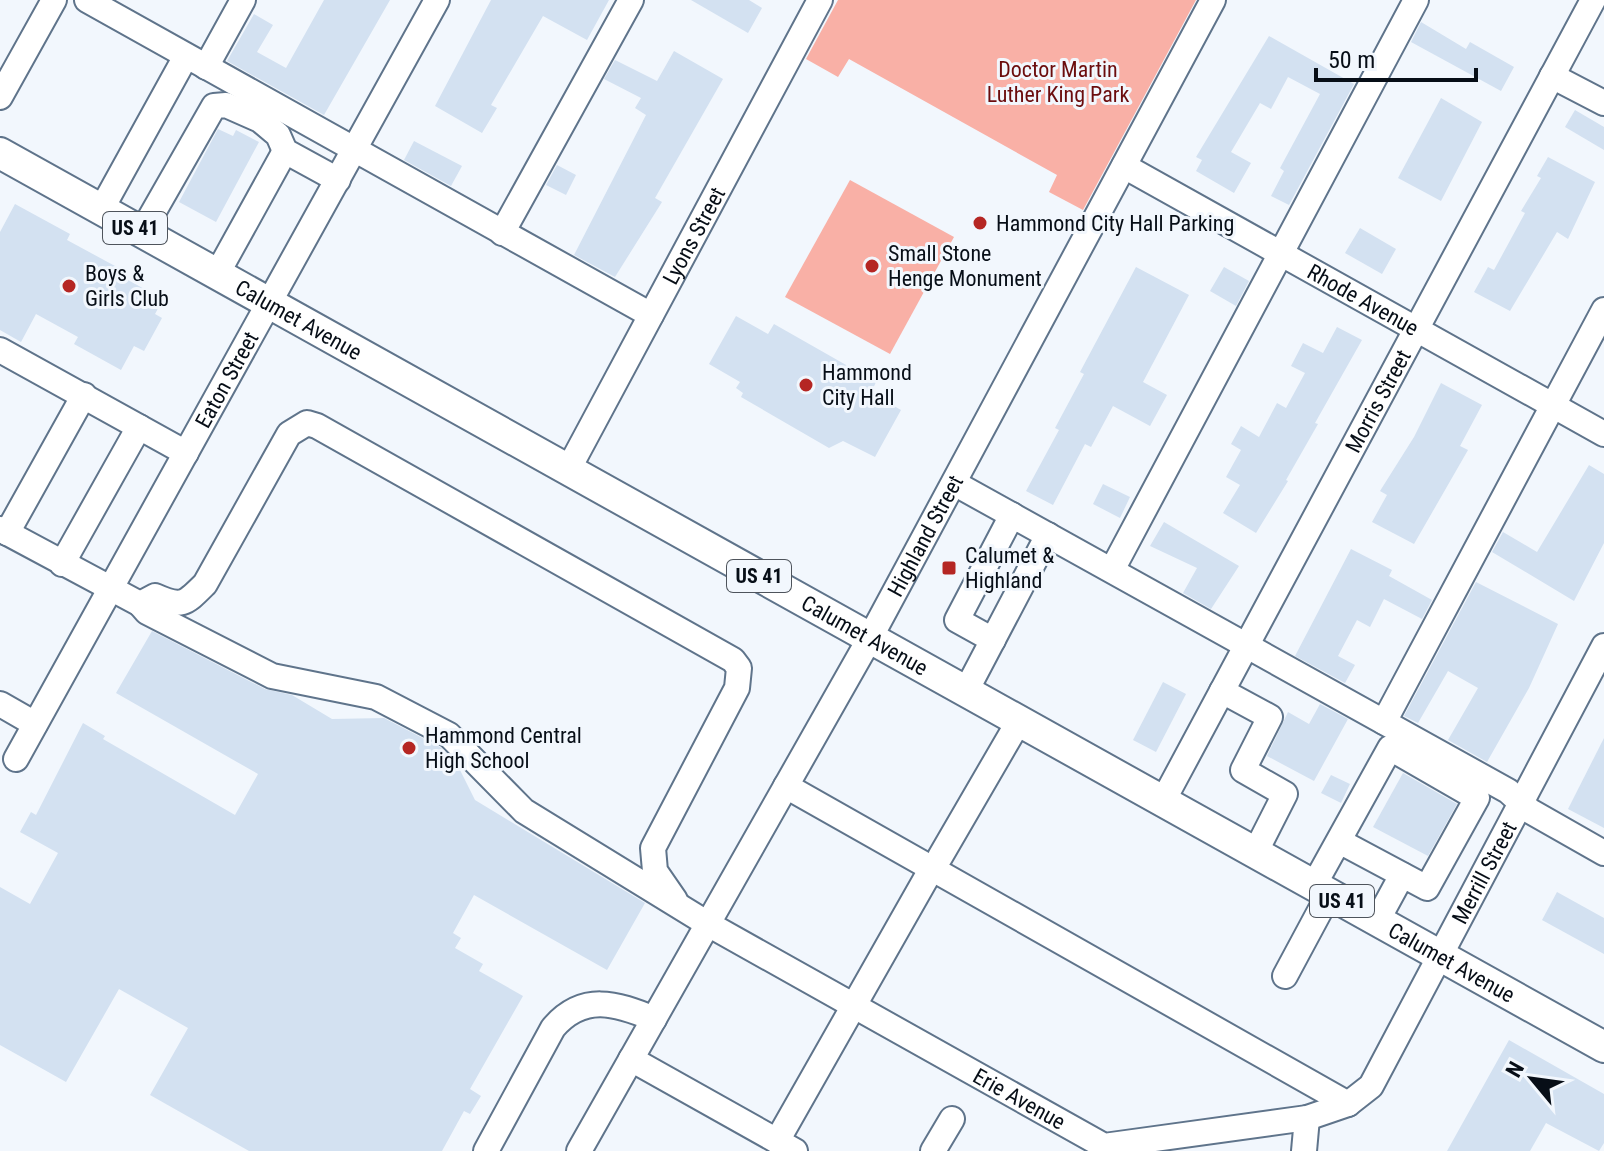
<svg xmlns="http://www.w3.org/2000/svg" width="1604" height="1151" font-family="'Roboto Condensed',sans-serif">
<rect width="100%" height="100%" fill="#f2f7fd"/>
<g fill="#f9b0a6">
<path d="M838 0H1196L1083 210 1049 192 1057 175 849 59 838 77 806 59Z"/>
<path d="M850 180 954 237 890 354 785 297Z"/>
</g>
<g fill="#d3e1f1">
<path d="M324 0H390L324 115 227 61 254 14 273 25 257 52 286 68Z"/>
<path d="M491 0H609L587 40 543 16 491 105 497 108 482 133 435 106Z"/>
<path d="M691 0H749L762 8 748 33Z"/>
<path d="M1421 22 1466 49 1470 42 1514 67 1501 91 1411 42Z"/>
<path d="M1269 36 1354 84 1289 205 1271 196 1284 171 1280 168 1320 94 1288 77 1271 109 1260 103 1231 152 1251 163 1234 193 1196 171 1202 160 1196 157Z"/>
<path d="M674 51 723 79 655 198 662 202 615 277 574 255 646 115 635 108 641 98 604 79 615 60 657 81Z"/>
<path d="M1441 98 1482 122 1441 201 1398 178Z"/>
<path d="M1575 110 1604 127V150L1565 127Z"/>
<path d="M218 129 233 136 236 130 259 142 216 222 179 202Z"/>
<path d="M414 141 462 166 451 186 404 160Z"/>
<path d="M1548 157 1595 182 1568 239 1557 232 1510 311 1474 292 1488 267 1494 270 1525 213 1521 211 1541 178 1537 176Z"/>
<path d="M557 165 576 175 566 195 546 185Z"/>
<path d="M15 204 70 234 67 240 115 266 113 272 163 299 155 314 162 318 144 351 134 346 121 370 74 344 78 337 36 314 21 342 0 330V232Z"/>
<path d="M1360 228 1396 249 1382 274 1345 253Z"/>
<path d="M1136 267 1189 295 1143 382 1167 395 1150 426 1113 406 1091 447 1085 444 1053 505 1026 491 1059 430 1055 428 1084 374 1080 372Z"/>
<path d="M1224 267 1249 281 1236 306 1210 291Z"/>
<path d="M736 316 768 334 774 324 876 382 871 393 901 410 875 457 843 441 829 448 741 397 743 393 736 388 740 382 709 364Z"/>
<path d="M1337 327 1362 340 1315 423 1318 424 1286 480 1288 481 1256 533 1223 513 1240 485 1226 477 1241 450 1231 444 1241 426 1259 437 1277 403 1286 408 1305 373 1291 366 1303 343 1323 353Z"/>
<path d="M1441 383 1482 405 1460 446 1468 450 1414 544 1372 522 1387 495 1380 491 1414 437Z"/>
<path d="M1589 465 1604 474V543L1574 601 1492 552 1503 532 1537 552Z"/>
<path d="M1103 484 1130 497 1120 518 1093 504Z"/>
<path d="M1164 522 1239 566 1211 609 1183 593 1197 568 1150 546Z"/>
<path d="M1351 549 1392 570 1389 576 1432 600 1422 619 1384 599 1370 627 1357 620 1338 656 1355 665 1345 683 1295 656Z"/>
<path d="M1476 582 1558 624 1529 688 1487 762 1448 740 1478 688 1448 671 1418 723 1404 716Z"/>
<path d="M152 631 265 689 292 695 332 719 384 718 440 747 457 764 475 800 645 903 607 970 474 895 453 933 461 938 455 948 483 964 479 971 523 996 470 1089 481 1096 470 1114 464 1111 442 1151H249L150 1095 188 1028 119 989 66 1082 0 1045V887L30 904 58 853 20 832 31 812 36 815 83 723 105 736 103 739 235 815 258 774 116 693Z"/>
<path d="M1163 682 1186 694 1156 752 1133 740Z"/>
<path d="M1320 704 1348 719 1314 781 1267 756 1288 712 1309 724Z"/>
<path d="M1604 738V828L1568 809Z"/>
<path d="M1403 773 1457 804 1428 856 1373 827Z"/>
<path d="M1331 775 1350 784 1341 803 1321 793Z"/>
<path d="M1557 892 1604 918V954L1542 920Z"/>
<path d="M1509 1040 1604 1094V1143L1599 1151 1546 1123 1530 1151H1447Z"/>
</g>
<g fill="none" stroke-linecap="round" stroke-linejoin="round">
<g stroke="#5f748b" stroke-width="28">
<g id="minor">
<path d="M87 0 651 315"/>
<path d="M206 67 243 0"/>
<path d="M1552 76 1604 103"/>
<path d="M0 97 54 0"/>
<path id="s1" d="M1124 166 1604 434"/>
<path d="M101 210 186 56"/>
<path d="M142 232 214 106 226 105 260 120 278 135 285 151 338 180"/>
<path d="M502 233 631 0"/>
<path d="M217 274 285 151"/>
<path d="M0 350 186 453"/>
<path id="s2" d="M568 470 820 0"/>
<path d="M954 483 1508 791 1530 811 1604 853"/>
<path id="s3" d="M0 529 140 604 147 612 272 676 376 697 449 735 524 811 708 924 1104 1146 1307 1118 1348 1104 1371 1086 1604 646"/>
<path d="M7 533 84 395"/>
<path d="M62 564 139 427"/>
<path d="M1112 570 1416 0"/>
<path d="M140 604 155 596C182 608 185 604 205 584L289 434 307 423 317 426 733 660 739 668 737 688 653 848 655 871 675 900"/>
<path d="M993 640 957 620 1012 515"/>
<path d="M966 691 1048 535"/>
<path d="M1222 691 1270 717 1243 770 1285 794 1255 853"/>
<path d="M0 704 35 724"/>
<path d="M1384 722 1604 310"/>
<path id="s4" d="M16 759 437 0"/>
<path d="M786 786 1348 1104"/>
<path id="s5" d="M1163 801 1593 0"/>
<path d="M940 857 1019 721"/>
<path d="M1314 885 1390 748 1477 798 1427 888 1339 841"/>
<path d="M1377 921 1402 875"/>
<path d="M1285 976 1329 894"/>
<path d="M631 1059 795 1151"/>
<path d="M777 1141 932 868"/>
<path d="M486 1151 553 1028C583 993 616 1003 654 1019"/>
<path id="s6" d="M579 1151 870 638 1213 0"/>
<path d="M933 1151 952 1119"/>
<path d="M1304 1151 1307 1118"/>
</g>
</g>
<g stroke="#5f748b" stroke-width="34">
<g id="major">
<path id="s7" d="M0 153 1604 1047"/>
</g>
</g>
<use href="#minor" stroke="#fff" stroke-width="24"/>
<use href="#major" stroke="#fff" stroke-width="30"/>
</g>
<g fill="#b52623" stroke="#f2f7fd" stroke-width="3">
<circle cx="980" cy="223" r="8"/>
<circle cx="872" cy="266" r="8"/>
<circle cx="69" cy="286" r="8"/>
<circle cx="806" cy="385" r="8"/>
<rect x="941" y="560" width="16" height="16" rx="4"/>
<circle cx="409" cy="748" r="8"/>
</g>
<g text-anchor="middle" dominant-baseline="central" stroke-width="6" stroke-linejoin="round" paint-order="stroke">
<g fill="#f2f7fd" stroke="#4e545c" stroke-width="2">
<rect x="103" y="212" width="64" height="32" rx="6"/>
<rect x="727" y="560" width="64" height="32" rx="6"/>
<rect x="1310" y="885" width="64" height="32" rx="6"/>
</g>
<g font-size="20" font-weight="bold" fill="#070e17">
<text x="135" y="228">US 41</text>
<text x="759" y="576">US 41</text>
<text x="1342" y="901">US 41</text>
</g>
<g font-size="22" fill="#6b0c0d" stroke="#f2f7fd">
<text x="1058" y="69">Doctor Martin<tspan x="1058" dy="25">Luther King Park</tspan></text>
</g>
<g font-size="22" fill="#070e17" stroke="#f2f7fd" text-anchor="start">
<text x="996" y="223">Hammond City Hall Parking</text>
<text x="888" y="253">Small Stone<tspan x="888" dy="25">Henge Monument</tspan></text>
<text x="85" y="273">Boys &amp;<tspan x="85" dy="25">Girls Club</tspan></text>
<text x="822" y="372">Hammond<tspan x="822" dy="25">City Hall</tspan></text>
<text x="965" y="555">Calumet &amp;<tspan x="965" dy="25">Highland</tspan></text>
<text x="425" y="735">Hammond Central<tspan x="425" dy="25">High School</tspan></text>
</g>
<g font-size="22" fill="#070e17" stroke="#f2f7fd">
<text stroke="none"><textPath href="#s2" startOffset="266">Lyons Street</textPath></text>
<text stroke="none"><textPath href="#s1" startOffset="274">Rhode Avenue</textPath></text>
<text stroke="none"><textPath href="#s7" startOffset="342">Calumet Avenue</textPath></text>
<text stroke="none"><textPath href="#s4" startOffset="434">Eaton Street</textPath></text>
<text stroke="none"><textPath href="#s5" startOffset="454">Morris Street</textPath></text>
<text stroke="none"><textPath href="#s6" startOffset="706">Highland Street</textPath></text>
<text stroke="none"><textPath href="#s7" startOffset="990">Calumet Avenue</textPath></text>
<text stroke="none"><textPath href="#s3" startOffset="1794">Merrill Street</textPath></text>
<text stroke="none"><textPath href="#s7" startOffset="1662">Calumet Avenue</textPath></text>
<text stroke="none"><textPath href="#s3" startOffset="1178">Erie Avenue</textPath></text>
</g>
</g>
<g transform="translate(1532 1079) rotate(299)" stroke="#f2f7fd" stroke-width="6" paint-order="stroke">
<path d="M0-6L14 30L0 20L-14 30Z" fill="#070e17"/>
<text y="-12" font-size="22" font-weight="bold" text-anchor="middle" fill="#070e17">N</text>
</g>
<path d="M1316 68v12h160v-12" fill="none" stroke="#070e17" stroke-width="4"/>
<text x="1328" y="68" font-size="24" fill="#070e17" stroke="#f2f7fd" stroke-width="6" paint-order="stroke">50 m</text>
</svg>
